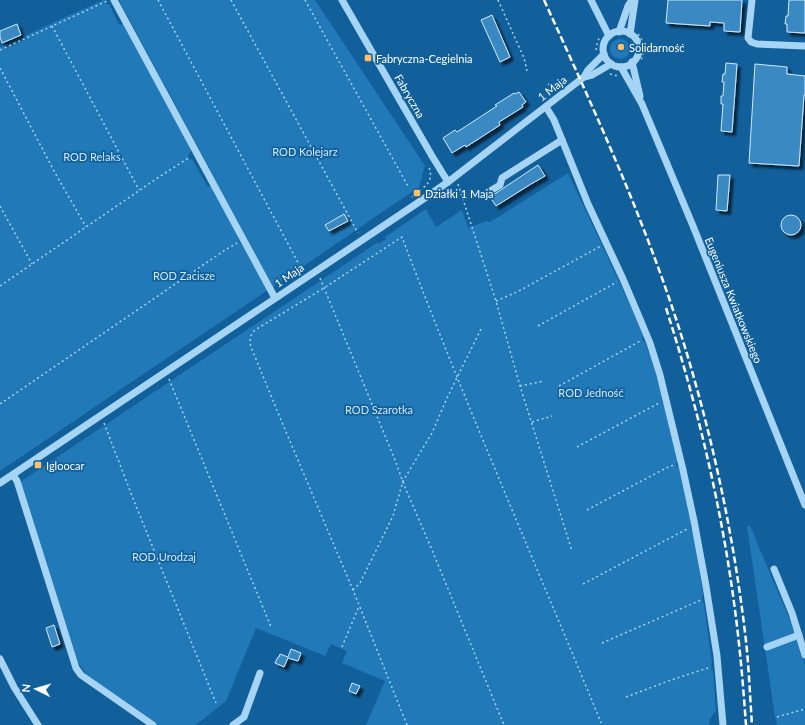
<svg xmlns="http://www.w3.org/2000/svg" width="805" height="725" font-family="Lato,sans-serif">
<defs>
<filter id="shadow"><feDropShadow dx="3.5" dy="3.5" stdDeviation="1" flood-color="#0009"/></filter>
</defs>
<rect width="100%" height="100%" fill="#12609b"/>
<g fill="#2179b8">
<path d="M103 0H105L107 5 109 4 119 25 124 24 189 145 191 151 188 156 190 160 192 159 208 187 212 185 238 233C238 241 240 244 246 247L268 290 0 471V47Z"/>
<path d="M119 0H315L425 166 419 187 273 287Z"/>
<circle cx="620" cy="49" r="10"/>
<path d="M568 173 632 309 643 336 642 338C643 340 643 342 646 343L655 371 662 396C661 400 662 403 664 405L678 460 676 463 677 466 679 468 691 523C690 527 690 529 693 532L703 594C701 598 702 601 704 604L712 663 711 665V669L713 671 716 710 710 719 709 725H366L385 681 342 663 347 651 331 644 325 656 256 628 226 701 196 725H159L90 678 84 671 78 662 19 486 23 480 378 242 379 244 386 239 385 237 426 209 436 227 462 210 468 228 486 221 488 222H490Z"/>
<path d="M747 526H750L795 632 805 665V725H777L776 719 775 717Z"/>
</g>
<g fill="#3b89c2" stroke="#cfeafd" filter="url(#shadow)">
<path d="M668 0H742L740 32 724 31V23L710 22V26L666 23Z"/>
<path d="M789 0H805V33L787 32V24H785L786 16H788Z"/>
<path d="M492 15 510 57 500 62 481 20Z"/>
<path d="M17 24 21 35 2 43 0 37V31Z"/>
<path d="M726 63 737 64 732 132 721 131 723 104H721V96H723L724 82H722L723 74H725Z"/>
<path d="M755 64 787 67V74L805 76V95H804L799 166 749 163Z"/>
<path d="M519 92 526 102 522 105 523 107 499 122 500 125 466 147 465 145 452 153 443 138 455 130 457 132 497 106 495 105 514 93 515 94Z"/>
<path d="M538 165 545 176 531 184 496 206 490 197Z"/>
<path d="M718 175H730L727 211 716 210Z"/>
<path d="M344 214 348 221 329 231 325 225Z"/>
<circle cx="791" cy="225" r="10"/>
<path d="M54 625 60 644 52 647 46 628Z"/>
<path d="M291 649 301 653 298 661 288 658 284 667 275 663 278 657H279L280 654 288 657Z"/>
<path d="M352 683 360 686 356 694 349 691Z"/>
</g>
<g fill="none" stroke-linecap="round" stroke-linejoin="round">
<g stroke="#a6d4f4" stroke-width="1.5" stroke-dasharray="2 3" stroke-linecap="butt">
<path d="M158 0 303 272"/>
<path d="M231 0 358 233"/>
<path d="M305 0 409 188"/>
<path d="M498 0 524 58 527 71"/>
<path d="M52 26 139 190"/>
<path d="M638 34C645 43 645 52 640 62"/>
<path d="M0 50 107 1"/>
<path d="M596 50 597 44 600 36"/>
<path d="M0 68 54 171 86 227"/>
<path d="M610 74 618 76"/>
<path d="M548 84 553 86 559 87"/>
<path d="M458 184 496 301 520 386 572 551"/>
<path d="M412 197C422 187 435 184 429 167"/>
<path d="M0 206 32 264"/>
<path d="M320 278 395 460 404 485 432 550 504 725"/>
<path d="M0 286 159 177 190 157"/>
<path d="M496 301 517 292 601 246"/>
<path d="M538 326 617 282"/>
<path d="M169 379 271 627"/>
<path d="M520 386 544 381"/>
<path d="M559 386 642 340"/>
<path d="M0 404 225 250 237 243"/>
<path d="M532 422 552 416"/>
<path d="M104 423 134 501 216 703"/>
<path d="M577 447 659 403"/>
<path d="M587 510 666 468 674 465"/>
<path d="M583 584 687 529"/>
<path d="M353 590 360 583 393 516 403 481 432 433 447 398 481 329"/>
<path d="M602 643 701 600"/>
<path d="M342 647 359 606"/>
<path d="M626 697 671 680 711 667"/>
<path d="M777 717 805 709"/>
<path d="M407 725 353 590 281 420 251 347C249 340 250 335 255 330L324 288 402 237C464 401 535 562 602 725"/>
</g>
<g stroke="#a6d4f4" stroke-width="7">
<path d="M114 0 275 298"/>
<path d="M342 0 432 156 448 182"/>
<path d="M591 0 609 36"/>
<path d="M752 0 748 38 751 42 757 44 805 46"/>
<circle cx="621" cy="49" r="18"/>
<path d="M619 32 628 6 632 0"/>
<path d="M630 34 635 0"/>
<path d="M632 62 640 96"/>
<path d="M621 67 642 104 693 226 805 505"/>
<path d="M584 77 588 70 604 54"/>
<path d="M546 107 554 120 588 204 623 279 640 319 650 343 660 375 683 470 694 521 706 586 717 656 723 725"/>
<path d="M487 193 500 185 502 178 562 140"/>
<path d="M13 475 17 481 76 668 81 675 153 725"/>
<path d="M0 483 416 204 448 182 584 77 592 75 611 64"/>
<path d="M774 569 792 613 805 655"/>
<path d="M767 647 799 635"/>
<path d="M0 659 14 687 38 725"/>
<path d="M233 725 244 717 260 673"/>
</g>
<g stroke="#fff" stroke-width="2.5" stroke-dasharray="7 3" stroke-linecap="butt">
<path d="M544 0C593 107 643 216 679 328 711 429 734 535 746 641 749 669 750 697 752 725"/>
<path d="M666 308C701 417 727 530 739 644 742 671 744 698 746 725"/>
</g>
</g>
<g fill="#ffc069" stroke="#12609b" stroke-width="1.5">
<circle cx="621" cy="47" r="4"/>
<rect x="364" y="54" width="8" height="8" rx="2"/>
<rect x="413" y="189" width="8" height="8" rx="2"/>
<rect x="34" y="461" width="8" height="8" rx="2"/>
</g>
<g text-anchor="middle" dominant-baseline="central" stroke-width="3.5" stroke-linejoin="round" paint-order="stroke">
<g font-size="11" fill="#fff" stroke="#12609b" text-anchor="start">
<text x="629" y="47">Solidarność</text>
<text x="376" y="58">Fabryczna-Cegielnia</text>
<text x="425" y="193">Działki 1 Maja</text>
<text x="46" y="465">Igloocar</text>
</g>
<g font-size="11" fill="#fff" stroke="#12609b">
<text transform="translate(552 88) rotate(-38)">1 Maja</text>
<text transform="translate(410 96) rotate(60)">Fabryczna</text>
<text transform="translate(289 275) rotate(-34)">1 Maja</text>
<text transform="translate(734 300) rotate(68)">Eugeniusza Kwiatkowskiego</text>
</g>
<g font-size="11" fill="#cfeafd" stroke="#12609b">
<text x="305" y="151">ROD Kolejarz</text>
<text x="92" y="156">ROD Relaks</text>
<text x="184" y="275">ROD Zacisze</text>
<text x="591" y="392">ROD Jedność</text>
<text x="379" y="409">ROD Szarotka</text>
<text x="164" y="556">ROD Urodzaj</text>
</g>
</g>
<g transform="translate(36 689) rotate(275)" stroke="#12609b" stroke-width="3" paint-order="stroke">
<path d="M0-3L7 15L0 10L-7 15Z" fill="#ffffff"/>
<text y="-6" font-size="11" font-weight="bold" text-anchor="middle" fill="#ffffff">N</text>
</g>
</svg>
